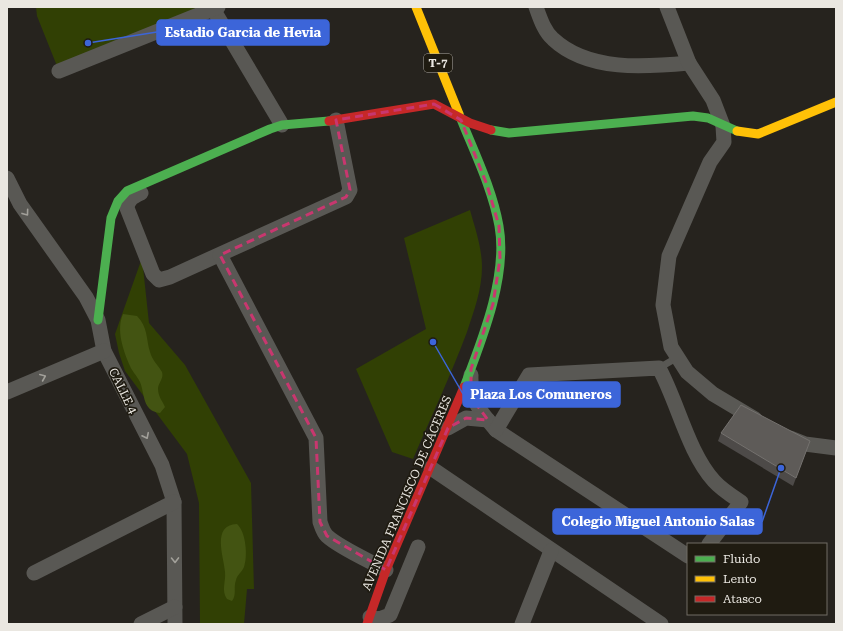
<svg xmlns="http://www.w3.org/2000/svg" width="843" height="631" font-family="'Roboto Serif',serif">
<rect width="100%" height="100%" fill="#26231e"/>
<g fill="#314004">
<path d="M36 7H218L59 71 37 16Z"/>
<path d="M470 210C475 228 482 248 482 267 482 289 474 311 467 332 451 375 431 417 413 459L392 452 356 369 426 329 404 238Z"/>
<path d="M142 258 149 323 185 365 251 483 254 589H247L244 624H200L199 503 187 454 125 371 119 353 115 334Z"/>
</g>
<g fill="#435412">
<path d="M123 314 137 316C148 327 146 339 150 352 152 360 158 365 162 372 164 378 159 382 158 388 158 397 162 400 165 407L160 413C142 411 145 394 140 382 137 376 132 371 130 366 123 350 116 330 123 314Z"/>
<path d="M237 524C246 532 248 556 244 567 242 572 237 575 236 580 233 588 237 594 232 601L227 599C221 590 226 582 225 572 224 557 211 525 237 524Z"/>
</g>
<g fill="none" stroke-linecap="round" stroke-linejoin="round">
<path stroke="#595854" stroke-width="7" d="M659 368 678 357"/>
<g stroke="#595854" stroke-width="15">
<path d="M536 7C540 18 544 31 553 39 588 72 646 67 689 63"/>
<path d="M667 7 689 63 713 100 723 126 724 142 710 162 669 256 663 305 671 347 687 372 713 394 755 419"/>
<path d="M213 9 282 125"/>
<path d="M59 71 218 7"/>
<path d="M7 178 20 204 86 297 98 320 104 351 162 465 174 502 175 624"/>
<path d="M141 193C133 197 128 199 127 208L153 274 159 280 170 277 346 197 350 190 336 120"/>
<path d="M220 255 316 438 320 522C322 527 323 532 327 536 340 548 370 561 386 570"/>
<path d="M471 375C470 402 480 410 496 430L688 556"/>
<path d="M7 392 104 351"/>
<path d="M448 428 466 418 488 420"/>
<path d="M496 430 529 375 659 368C678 403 688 452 714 481 721 489 732 496 741 502L709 544"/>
<path d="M790 438 805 444 836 448"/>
<path d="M431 468 661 624"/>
<path d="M34 573 174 502"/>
<path d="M370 617 379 619 390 615 418 547"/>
<path d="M141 624 175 607"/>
<path d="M522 624 551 551"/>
</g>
<g stroke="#4caf50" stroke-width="9">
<path d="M459 114C473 150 492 187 499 226 508 276 482 340 464 387"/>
<path d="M491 130 509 133 693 116 708 118 737 131"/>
<path d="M98 320 111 218 118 201 127 191 270 129 282 125 329 121"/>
</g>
<g stroke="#ffc107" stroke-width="9">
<path d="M416 7 459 114"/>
<path d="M737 131 758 134 836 102"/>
</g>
<g stroke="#c62828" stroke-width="9">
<path d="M329 121 434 104 470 123 491 130"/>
<path d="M367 624 386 570 464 387"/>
</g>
</g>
<path fill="#4d4a48" d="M721 433 810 441 793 486 718 441Z"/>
<path fill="#5e5b58" stroke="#74716e" d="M741 405 810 441 796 478 721 433Z"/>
<defs><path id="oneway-chevron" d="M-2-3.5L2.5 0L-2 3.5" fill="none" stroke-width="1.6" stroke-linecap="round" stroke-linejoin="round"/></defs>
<g stroke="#a2a09a">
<use href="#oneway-chevron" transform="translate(26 213) rotate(54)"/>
<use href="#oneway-chevron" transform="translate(43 377) rotate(-23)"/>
<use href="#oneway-chevron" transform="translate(146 436) rotate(64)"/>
<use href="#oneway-chevron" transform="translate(175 560) rotate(89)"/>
</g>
<path fill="none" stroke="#c8376f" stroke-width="3" stroke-dasharray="8 5" stroke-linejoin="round" d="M434 104 461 120 487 185 499 226 500 259 493 304 471 369V385L473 400 488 420 466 418 448 428 386 570 327 536 320 522 316 438 220 255 346 197 350 190 336 120Z"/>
<g text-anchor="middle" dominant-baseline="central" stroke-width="3.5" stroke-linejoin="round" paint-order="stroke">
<rect fill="#1f1b11" stroke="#adaaa3" stroke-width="1" x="424" y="54" width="28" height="18" rx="3"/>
<g font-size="11" font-weight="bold" fill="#eae7e1">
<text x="438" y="63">T-7</text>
</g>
<g font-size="12" fill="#eae7e1" stroke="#1f1b11">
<text transform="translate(123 391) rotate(64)">CALLE 4</text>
<text transform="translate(407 493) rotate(-67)">AVENIDA FRANCISCO DE CÁCERES</text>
</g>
</g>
<path fill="none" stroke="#3c65d9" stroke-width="1.5" d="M88 43L157 32M433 342L463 394M781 468L762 522"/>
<g fill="#3c65d9" stroke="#1f1b11" stroke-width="1.5">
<circle cx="88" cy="43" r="4"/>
<circle cx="433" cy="342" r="4"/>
<circle cx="781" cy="468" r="4"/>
</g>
<g fill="#3c65d9" stroke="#3c65d9" stroke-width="1.5">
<rect x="157" y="20" width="172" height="25" rx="4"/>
<rect x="463" y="382" width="157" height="25" rx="4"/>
<rect x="553" y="509" width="209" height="25" rx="4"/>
</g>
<g font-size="13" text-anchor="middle" font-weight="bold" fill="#fff">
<text x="243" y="37">Estadio Garcia de Hevia</text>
<text x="541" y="399">Plaza Los Comuneros</text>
<text x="658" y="526">Colegio Miguel Antonio Salas</text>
</g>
<rect width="843" height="631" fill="none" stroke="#eae7e1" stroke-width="16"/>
<rect x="687" y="543" width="140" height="72" fill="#1f1b11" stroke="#706d64"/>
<rect x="695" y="556" width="20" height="6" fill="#4caf50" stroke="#706d64"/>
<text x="723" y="563" font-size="12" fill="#eae7e1">Fluido</text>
<rect x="695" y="576" width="20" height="6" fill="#ffc107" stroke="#706d64"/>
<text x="723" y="583" font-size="12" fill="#eae7e1">Lento</text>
<rect x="695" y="596" width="20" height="6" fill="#c62828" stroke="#706d64"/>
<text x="723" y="603" font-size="12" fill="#eae7e1">Atasco</text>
</svg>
